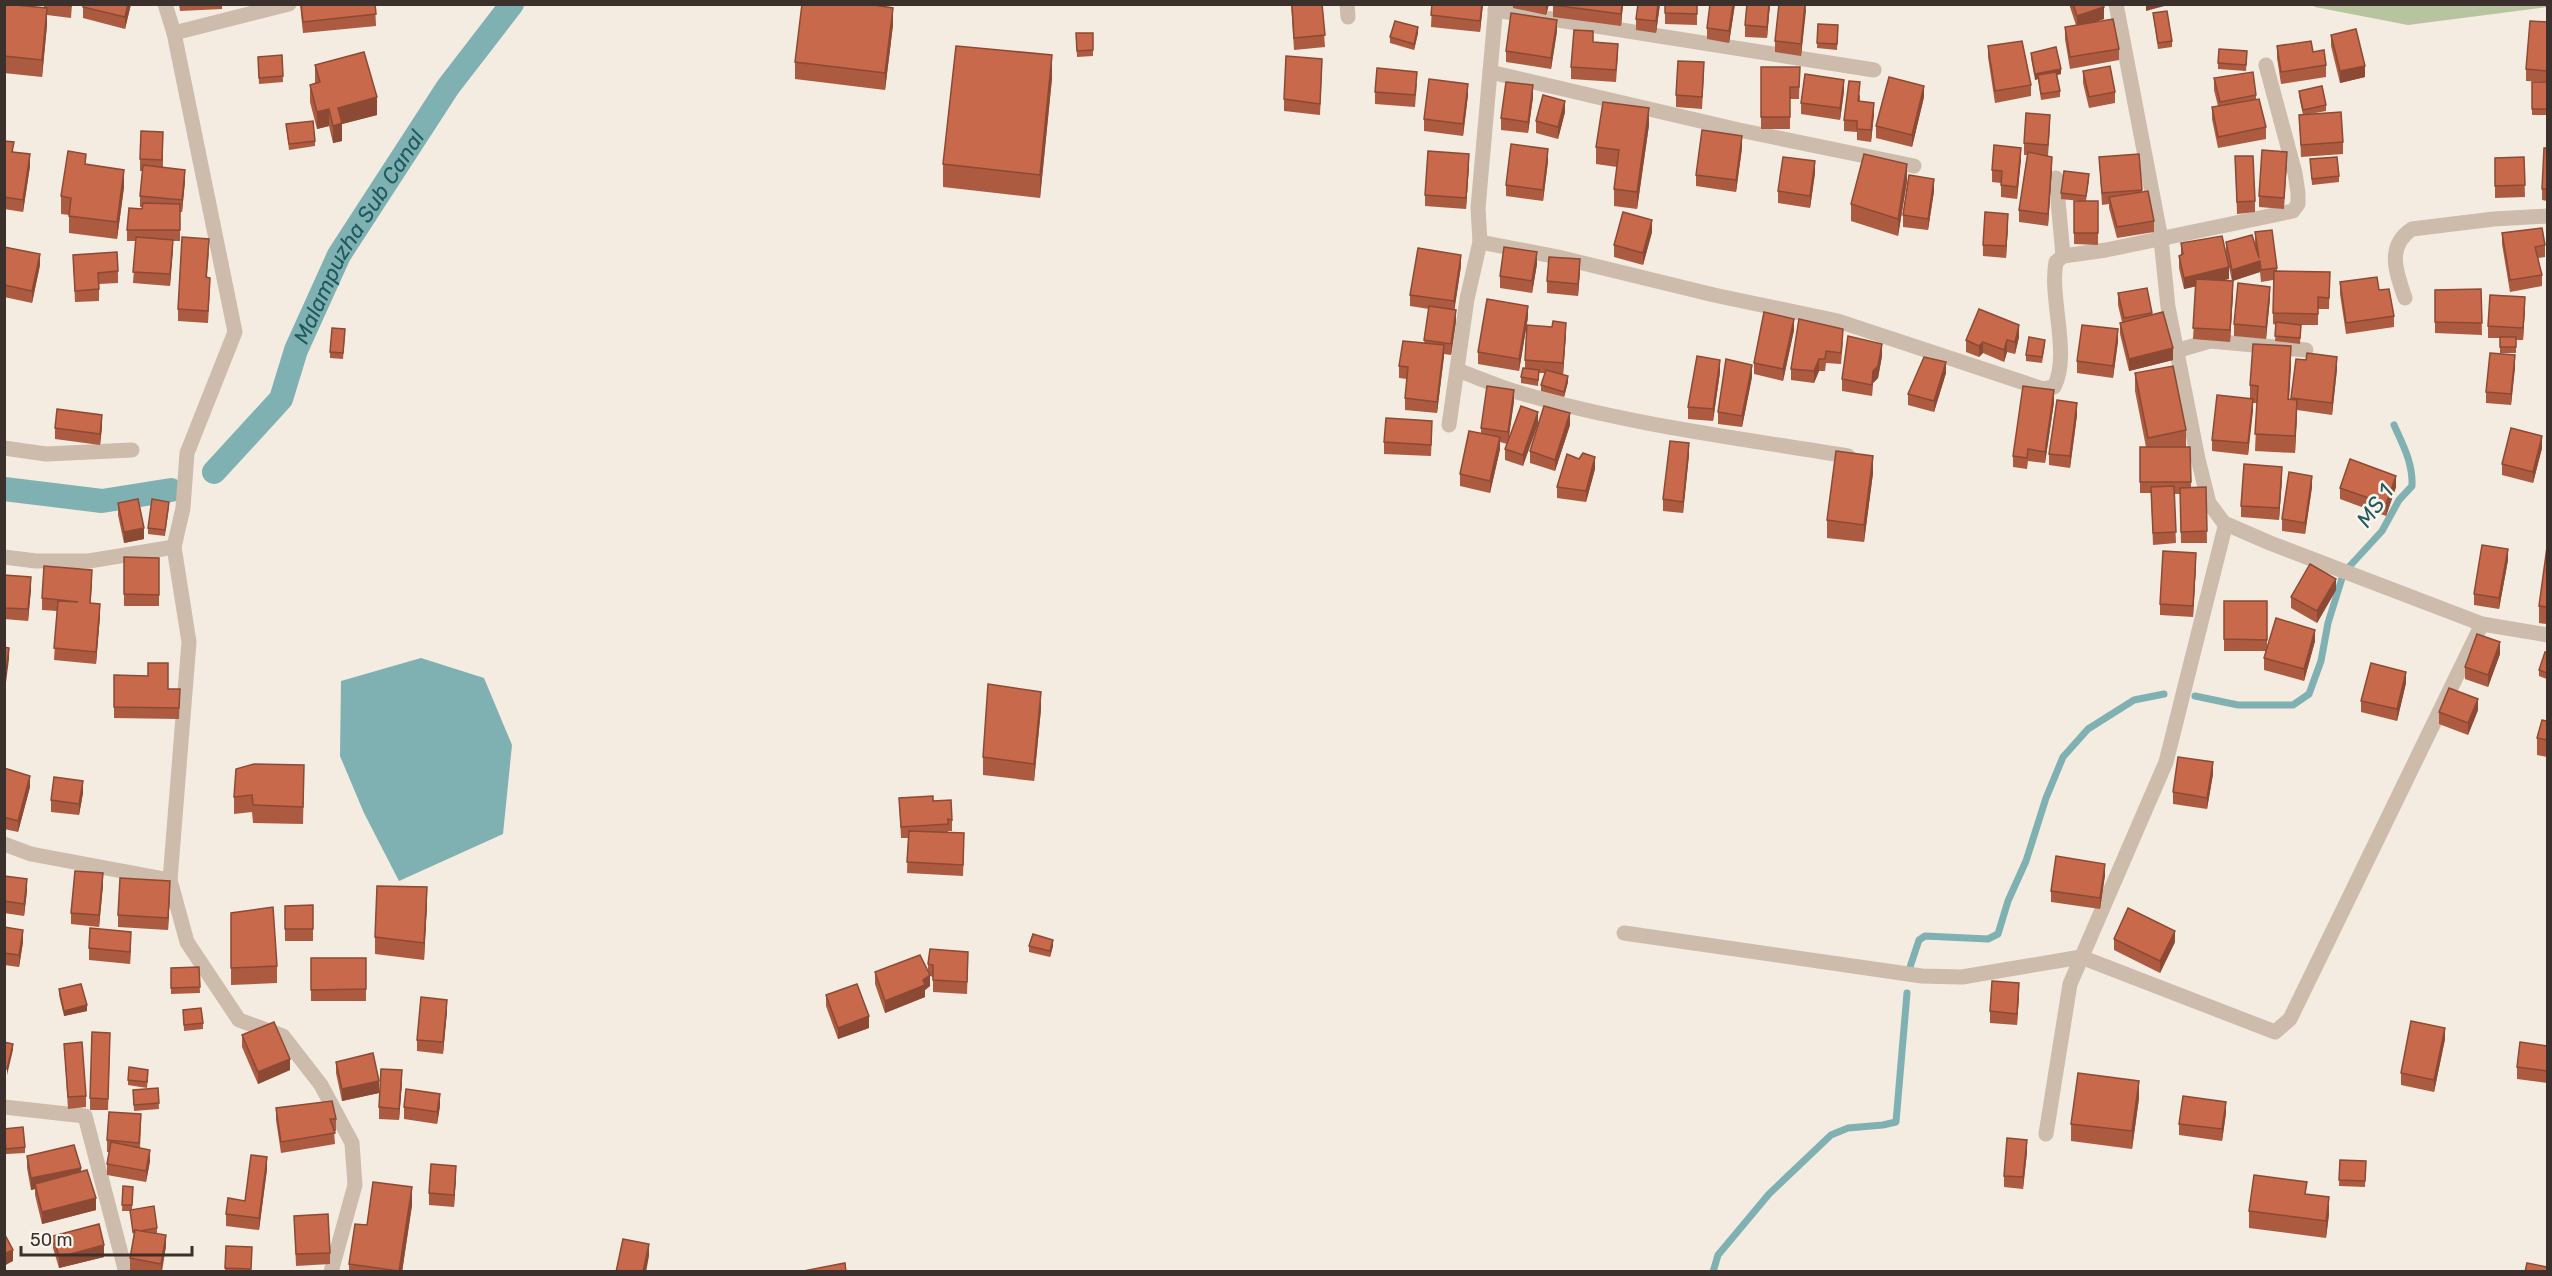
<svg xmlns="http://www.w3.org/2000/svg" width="2552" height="1276" font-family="Rubik,sans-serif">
<rect width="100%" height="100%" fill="#f4ebe1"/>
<path fill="#b8c4a0" d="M2547 4V7L2408 25 2315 7 2312 5Z"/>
<path fill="#7fb0b2" d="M421 658 484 678 512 745 503 834 399 881 364 813 340 756 341 681Z"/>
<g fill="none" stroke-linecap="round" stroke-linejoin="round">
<g stroke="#7fb0b2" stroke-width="7">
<path d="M2348 568 2382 531 2399 500 2412 486C2413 463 2403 445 2394 425"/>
<path d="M2195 696 2238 705H2293L2309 694 2321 661 2328 623 2343 575"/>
<path d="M1910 967 1919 940 1925 936 1988 939 1998 934 2008 901 2026 861 2046 798 2063 757 2088 729 2134 700 2164 694"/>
<path d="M1713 1272 1718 1255 1769 1194 1831 1135 1848 1128 1883 1125 1896 1122 1907 993"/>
</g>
<g stroke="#7fb0b2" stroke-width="24">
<path id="s1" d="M214 472 281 399 296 350 339 255 448 87 512 4"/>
<path d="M4 489 102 501 171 490"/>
</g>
<g stroke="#cdbbac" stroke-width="15">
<path d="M165 4 174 33 289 4"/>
<path d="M1347 4 1348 17"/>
<path d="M2116 4 2161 239 2168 307 2198 459 2209 503 2224 523 2270 543 2482 624 2548 635"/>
<path d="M1495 10 1874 70"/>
<path d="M1490 72 1739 130 1914 166"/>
<path d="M2056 178 2063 256"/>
<path d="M1480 242 1558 257 1714 295 1838 321 2043 389 2054 387C2071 355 2049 298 2056 262L2063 256 2106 250 2293 211 2298 204V193L2295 173 2266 65"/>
<path d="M2405 298C2396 272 2386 246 2412 229L2494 219 2548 216"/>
<path d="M2176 351 2210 341 2306 350"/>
<path d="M1457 370C1477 377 1496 386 1517 392 1624 424 1738 438 1848 456"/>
<path d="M1449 425 1467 299 1480 242 1478 208 1496 4"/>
<path d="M4 448 46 454 132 450"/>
<path d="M4 557 36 561H89L174 547"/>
<path d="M4 844 31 854 170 880 187 942 239 1020 283 1036 321 1085 352 1143 355 1185 331 1272"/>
<path d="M170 880 189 642 174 547 183 508 187 453 235 332 174 33"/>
<path d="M1624 933 1922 976 1962 977 2081 957 2275 1032 2290 1019 2482 624"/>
<path d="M4 1107 85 1116 125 1269"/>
<path d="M2046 1134 2070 984 2166 762 2225 527 2224 523"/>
</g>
</g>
<g fill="#ac5a40">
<path d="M4 4 44 8V4H72L71 18 47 15V25L42 77 4 73Z"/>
<path d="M83 4H131L125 29 83 18Z"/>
<path d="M179 4H222V9L180 11Z"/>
<path d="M300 4H375L376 26 303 33Z"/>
<path d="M1291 4H1322L1325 47 1294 50Z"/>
<path d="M1432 4H1483L1480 32 1431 27Z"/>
<path d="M1513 4H1549L1546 15 1513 8Z"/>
<path d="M1553 4H1623L1621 26 1553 17Z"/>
<path d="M1638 4H1660L1656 33 1636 30V19Z"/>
<path d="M1665 4H1697V25L1665 24Z"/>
<path d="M1735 4 1729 43 1707 39V28Z"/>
<path d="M1770 4 1767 38 1745 37V25Z"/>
<path d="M1806 4 1801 56 1775 52V41Z"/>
<path d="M2069 4H2103L2104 19 2094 22 2119 49V60L2070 69 2065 39V27L2076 25Z"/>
<path d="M2153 13 2172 41V47L2158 49Z"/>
<path d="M2547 22V115H2532V82H2545L2526 81V69Z"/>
<path d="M1818 24 1838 31 1837 50 1817 48Z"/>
<path d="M893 25 885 90 795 79V62Z"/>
<path d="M1557 31 1551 69 1506 62V51Z"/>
<path d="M1076 33H1093V56L1077 57Z"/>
<path d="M1418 33 1414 50 1390 43V37Z"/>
<path d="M2331 35 2365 77 2340 83 2331 46Z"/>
<path d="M1593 42 1618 55 1616 82 1571 79V67Z"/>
<path d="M1988 46 2031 85V96L1995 103 1988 57Z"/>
<path d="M2277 46 2313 52 2326 65V77L2281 84 2277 58Z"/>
<path d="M2031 53 2061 74 2057 75 2060 91V97L2041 100 2038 79 2035 80 2031 58Z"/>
<path d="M282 55 283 82 259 84 258 57Z"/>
<path d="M2247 57 2246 71 2218 69V63Z"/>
<path d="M315 65 377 115 342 124V141L333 143 329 126 317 129 310 102V85L315 83Z"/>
<path d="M1761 67H1800L1799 99H1790V129H1761Z"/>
<path d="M1322 71 1320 115 1284 111V99Z"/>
<path d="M2083 71 2115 92V103L2089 108 2083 83Z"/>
<path d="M1704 74 1702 109 1676 107V95Z"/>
<path d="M1052 78 1040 198 943 187V164Z"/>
<path d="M2214 78 2256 95V99L2266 127V139L2218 148 2212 119V107L2218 106 2214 90Z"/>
<path d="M1417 83 1415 107 1375 104V92Z"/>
<path d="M1844 91 1840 120 1801 114V103Z"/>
<path d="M2299 91 2326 105V111L2310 114 2343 142V154L2301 157 2299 115H2303L2299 96Z"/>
<path d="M1860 94V101L1874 114 1871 142 1857 140V132L1844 131V120Z"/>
<path d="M1468 95 1463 136 1424 131V119Z"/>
<path d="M1533 97 1528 133 1501 130V118Z"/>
<path d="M1924 97 1912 147 1876 138V126Z"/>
<path d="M1565 112 1558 139 1536 133V121Z"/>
<path d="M286 124 315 141V146L289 150Z"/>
<path d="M1649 125 1637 209 1614 206V189L1617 167 1596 164V147Z"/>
<path d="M2050 127 2048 156 2052 168 2048 226 2019 222V210L2027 155H2024V143Z"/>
<path d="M163 132V167L185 181 182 212H180V241H173L170 286 133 283 136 241H127V230L142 209V207H140V196L143 171H140V159Z"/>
<path d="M4 141 14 152 30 166 23 212 4 209Z"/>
<path d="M1742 148 1736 192 1696 186V175Z"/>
<path d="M2547 148V201L2542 200V189Z"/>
<path d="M2139 154 2142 192 2154 221V232L2117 238 2109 208V204L2102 205 2099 157Z"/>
<path d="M2235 156 2255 201V212L2237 214Z"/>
<path d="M2524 157 2525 197 2495 198V158Z"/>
<path d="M2021 159 2017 199 2001 197V183L1992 182V170Z"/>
<path d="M2310 159 2339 176V182L2312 185Z"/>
<path d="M1548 161 1543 201 1506 196V185Z"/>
<path d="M2287 163 2284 209 2259 207V196Z"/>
<path d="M86 164 124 187 117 239 69 233V215L61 214V196Z"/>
<path d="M1469 165 1466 209 1425 206V195Z"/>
<path d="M1815 173 1810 208 1778 203V191Z"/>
<path d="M2089 180 2086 201H2098V245L2074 244V201H2080L2061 199V193Z"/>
<path d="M1907 181 1898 236 1851 221V204Z"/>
<path d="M1934 191 1928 230 1903 227V215Z"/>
<path d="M2008 225 2006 258 1983 256V245Z"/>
<path d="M1652 232 1643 265 1614 257V245Z"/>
<path d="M2255 232 2277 268V271L2330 272 2329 309H2318V325H2301L2300 344 2275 341 2276 325 2273 324V280L2261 282 2260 272 2233 281V293L2230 342 2193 339 2196 286 2184 289 2179 268V256L2181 255V243L2229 279 2222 280 2232 281 2226 253V242L2255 246Z"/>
<path d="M2502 233 2545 245V257L2538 258 2542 275V286L2510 292 2502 244Z"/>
<path d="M4 247 40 265 32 303 4 297Z"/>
<path d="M209 251 207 277 210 289 208 323 178 321V309Z"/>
<path d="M73 255 118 271V283L99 284V301L75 302Z"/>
<path d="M1537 264 1532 293 1500 288V276Z"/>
<path d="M1461 266 1454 310 1456 321 1451 355 1444 354 1437 413 1405 410V398L1407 379 1399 378V366L1424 343 1429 309 1410 306V295Z"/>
<path d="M1580 271 1578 296 1547 293V281Z"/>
<path d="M2340 282 2379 290 2394 316V327L2346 334 2340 294Z"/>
<path d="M2147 288 2152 315 2173 360 2129 371 2120 334V323L2122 322 2118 305V293Z"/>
<path d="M2481 289 2482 335 2435 333V290Z"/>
<path d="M2270 298 2266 339 2234 336V324Z"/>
<path d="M2525 308 2523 340H2516V353H2500V338H2488V326Z"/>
<path d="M1528 317 1519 371 1478 364V352Z"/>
<path d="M1794 330 1783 381 1754 374V363Z"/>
<path d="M1566 334 1563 375 1568 382 1564 397 1541 391V385L1545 373H1539L1538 386 1521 383V377L1525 368V360Z"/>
<path d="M345 335 343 359 330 358V352Z"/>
<path d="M2019 337 2015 354 2007 352 2004 362 1983 353 1979 357 1966 352V340Z"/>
<path d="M1843 341 1841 364 1826 363 1825 371H1819L1814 383 1791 380V369Z"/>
<path d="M2118 341 2113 378 2077 373V361Z"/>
<path d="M2045 345 2042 363 2026 361V355Z"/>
<path d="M1882 356 1878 378 1873 383 1872 396 1842 391V379Z"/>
<path d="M2296 359 2337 369 2332 415 2297 410 2295 453 2255 451 2257 403H2253L2248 455 2212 451V440L2250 399V385L2291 363 2289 399 2291 400Z"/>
<path d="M2515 367 2511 405 2486 403V392Z"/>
<path d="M1720 372 1713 421 1688 419V407Z"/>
<path d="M1946 373 1934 412 1908 405V394Z"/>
<path d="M2135 373 2186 430V447H2190L2191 487H2206L2207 543H2181L2180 494H2174L2176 543 2153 545 2151 493H2140V447H2146L2135 391Z"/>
<path d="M1752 377 1742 427 1718 424V412Z"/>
<path d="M1514 401 1508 440 1538 412 1523 466 1505 460V449L1507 444 1500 442V449L1490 493 1460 486V474L1481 433V428Z"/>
<path d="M2054 402 2045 463 2028 461 2027 469 2013 467V456Z"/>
<path d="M2077 415 2070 468 2049 465V454Z"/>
<path d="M1570 425 1555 471 1530 463V451Z"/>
<path d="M102 427 100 445 55 439V428Z"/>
<path d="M1432 433 1431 456 1384 454V442Z"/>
<path d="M2542 448 2533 483 2502 475V464Z"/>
<path d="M1689 455 1683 513 1663 511V499Z"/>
<path d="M1595 469 1586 502 1557 498V487Z"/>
<path d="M1873 473 1864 542 1827 538V520Z"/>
<path d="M2282 479 2279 520 2241 517V506Z"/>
<path d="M2312 487 2305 534 2282 531V519Z"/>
<path d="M2396 487 2386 516 2340 499V488Z"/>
<path d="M118 503 144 539 124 543 118 515Z"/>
<path d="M169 507 165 536 148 534V528Z"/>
<path d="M2547 547V624L2539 623V606Z"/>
<path d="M124 557 159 558V606H124Z"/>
<path d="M2508 560 2499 609 2474 605V594Z"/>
<path d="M2196 565 2193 617 2160 615V604Z"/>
<path d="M4 575 31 589 28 621 4 619Z"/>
<path d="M92 581 90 603 100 616 96 664 54 660 57 611 42 610V598Z"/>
<path d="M2336 590 2317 623 2291 608V597Z"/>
<path d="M2224 601H2267V650L2315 641 2304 681 2264 670V658L2266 651H2224Z"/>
<path d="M2547 653V679L2539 676V670Z"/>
<path d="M2500 654 2488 687 2465 679V667Z"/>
<path d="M114 675 168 689H180L179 719 114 718Z"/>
<path d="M2406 683 2397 721 2361 712V701Z"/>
<path d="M1041 709 1034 781 983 775V757Z"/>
<path d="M2478 710 2468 735 2439 724V712Z"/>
<path d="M2547 721V757L2537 755V738Z"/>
<path d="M4 768 30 787 18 832 4 829Z"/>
<path d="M2213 774 2207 809 2173 804V792Z"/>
<path d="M304 782 303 824 253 823 252 812 234 814V797Z"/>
<path d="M83 793 79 815 51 812V800Z"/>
<path d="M899 798 933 801 952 820V831H948V833L964 845 963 876 907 873 908 838H901Z"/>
<path d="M2105 875 2100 909 2051 902V891Z"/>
<path d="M4 876 27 891 24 916 4 913Z"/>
<path d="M103 885 99 927 71 924V913Z"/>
<path d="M170 893 168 930 118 927V915Z"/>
<path d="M427 904 424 960 375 954V937Z"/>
<path d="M313 905V941H285V906Z"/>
<path d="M231 913 277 966V983L231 985Z"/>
<path d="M4 927 23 942 19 967 4 965Z"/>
<path d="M2114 939 2175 942 2160 973 2114 950Z"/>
<path d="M131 943 130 964 89 960V948Z"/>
<path d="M1029 946H1053L1050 957 1029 952Z"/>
<rect x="311" y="958" width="55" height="43"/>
<path d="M928 964H968L967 994 933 992V977L930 976V986L925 990V997L885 1013 875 984V972L928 970Z"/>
<path d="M199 967 200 993 171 994V968Z"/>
<path d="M59 989 87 1011 64 1016 59 995Z"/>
<path d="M826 995 869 1028 838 1039 826 1006Z"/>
<path d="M2019 995 2017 1025 1990 1023V1011Z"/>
<path d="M183 1010 203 1023V1029L184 1031Z"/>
<path d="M447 1011 443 1054 417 1051V1040Z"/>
<path d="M242 1035 290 1070 258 1084 242 1047Z"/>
<path d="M2445 1039 2434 1092 2401 1085V1073Z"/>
<path d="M64 1044 86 1096V1107L68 1109Z"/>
<path d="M110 1045 108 1110H90V1098Z"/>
<path d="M2547 1046V1083L2517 1079V1067Z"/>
<path d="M336 1062 379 1093 342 1101 336 1073Z"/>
<path d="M148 1075 147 1088 128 1085V1080Z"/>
<path d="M402 1082 399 1120 379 1119V1107Z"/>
<path d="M158 1088 159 1109 134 1111 133 1090Z"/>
<path d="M2139 1098 2132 1149 2071 1141V1124Z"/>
<path d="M440 1106 437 1124 404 1119V1107Z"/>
<path d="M276 1108 336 1119V1131H334L335 1144 281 1153 276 1120Z"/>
<path d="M2226 1113 2222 1141 2179 1135V1124Z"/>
<path d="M141 1126 140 1148 150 1161 146 1182 107 1175V1164L109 1152H107V1140Z"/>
<path d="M4 1129 25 1147V1153L6 1154Z"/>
<path d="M2027 1152 2023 1189 2004 1187V1176Z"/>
<path d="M27 1156 81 1172 96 1210 42 1224 35 1195V1189L31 1190 27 1168Z"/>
<path d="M2340 1160 2366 1161 2365 1187 2339 1186Z"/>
<path d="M267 1169 259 1230 226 1226V1214L245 1201Z"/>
<path d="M456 1177 454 1207 429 1205V1193Z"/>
<path d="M123 1186 133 1187 132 1209 157 1228V1233L166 1246 162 1272H139L130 1270V1258L134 1237 130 1211H122Z"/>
<path d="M412 1205 402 1272H349V1264L367 1225Z"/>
<path d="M2249 1211 2329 1214 2326 1238 2249 1228Z"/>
<path d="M294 1216 330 1253V1264L296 1266Z"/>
<path d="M53 1236 104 1257 59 1268 53 1248Z"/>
<path d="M226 1246 252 1247 251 1272H225Z"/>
</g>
<g fill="#8c4a34">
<path d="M128 4H131L125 29V17Z"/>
<path d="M1482 4H1483L1480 32V21Z"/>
<path d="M1546 4H1549L1546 15Z"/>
<path d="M1622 4H1623L1621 26V14Z"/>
<path d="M1658 4H1660L1656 33V21Z"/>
<path d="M1733 4H1735L1729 43V31Z"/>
<path d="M1769 4H1770L1767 38V27Z"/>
<path d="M1805 4 1806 11 1801 56V44Z"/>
<path d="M2146 4H2168V5L2146 11Z"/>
<path d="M2104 7V19L2077 28V16Z"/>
<path d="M47 8V25L42 77V60Z"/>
<path d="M893 8V25L885 90V73Z"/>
<path d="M1557 20V31L1551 69V58Z"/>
<path d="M1418 27V33L1414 50V44Z"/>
<path d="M1052 55V78L1040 198V175Z"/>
<path d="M2365 66V77L2340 83V71Z"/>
<path d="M2061 69V74L2039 79 2038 75V79L2035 80V74Z"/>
<path d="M1844 80V91L1840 120V108Z"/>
<path d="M1468 84V95L1463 136V124Z"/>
<path d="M1533 85V97L1528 133V122Z"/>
<path d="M1924 86V97L1912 147V135Z"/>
<path d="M377 97V115L342 124V141L333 143V126L338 108Z"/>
<path d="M1565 101V112L1558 139V127Z"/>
<path d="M1874 103V114L1871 142V130Z"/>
<path d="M1649 108V125L1637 209V192Z"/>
<path d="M329 109V126L317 129V112Z"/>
<path d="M1742 136V148L1736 192V180Z"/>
<path d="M2021 148V159L2017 199V187Z"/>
<path d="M1548 149V161L1543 201V190Z"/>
<path d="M30 154V166L23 212V200Z"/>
<path d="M1469 154V165L1466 209V198Z"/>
<path d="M2052 157V168L2048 226V214Z"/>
<path d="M1815 161V173L1810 208V196Z"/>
<path d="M1907 164V181L1898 236V219Z"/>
<path d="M124 170V187L117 239V222Z"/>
<path d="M185 170V181L182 212V200Z"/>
<path d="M1934 179V191L1928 230V219Z"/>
<path d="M2008 214V225L2006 258V246Z"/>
<path d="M1652 220V232L1643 265V253Z"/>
<path d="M173 240V251L170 286V274Z"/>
<path d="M1537 252V264L1532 293V281Z"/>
<path d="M40 254V265L32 303V291Z"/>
<path d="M1461 255V266L1454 313V301Z"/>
<path d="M1580 259V271L1578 296V284Z"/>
<path d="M2260 261V272L2232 281V270Z"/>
<path d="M2229 267V279L2184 289V278Z"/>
<path d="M2233 281V293L2230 342V330Z"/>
<path d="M2270 287V298L2266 339V327Z"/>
<path d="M2525 297V308L2523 340V328Z"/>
<path d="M1528 306V317L1519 371V359Z"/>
<path d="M1456 310V321L1451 355V344Z"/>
<path d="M1794 319V330L1783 381V369Z"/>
<path d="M1566 323V334L1563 375V363Z"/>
<path d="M2019 325V337L2015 354V342Z"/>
<path d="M2118 329V341L2113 378V366Z"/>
<path d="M2007 340V352L2004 362V350Z"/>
<path d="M1983 342V353L1979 357V346Z"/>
<path d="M1882 344V356L1878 378 1873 383 1872 396 1873 371Z"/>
<path d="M1444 345V357L1437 413V402Z"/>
<path d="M2291 346V363L2288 417V399Z"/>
<path d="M2173 348V360L2129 371V359Z"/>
<path d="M2515 355V367L2511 405V394Z"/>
<path d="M2337 357V369L2332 415V403Z"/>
<path d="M1819 359V371L1814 383V371Z"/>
<path d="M1720 360V372L1713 421V409Z"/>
<path d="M1946 362V373L1934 412V401Z"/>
<path d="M1752 365V377L1742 427V416Z"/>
<path d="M1568 376V382L1564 397V392Z"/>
<path d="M1514 390V401L1508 444V432Z"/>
<path d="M2054 390V402L2045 463V452Z"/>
<path d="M2253 399V411L2248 455V443Z"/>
<path d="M2297 400V417L2295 453V436Z"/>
<path d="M2077 403V415L2070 468V456Z"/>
<path d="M1538 412V424L1523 466V455Z"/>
<path d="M1570 413V425L1555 471V460Z"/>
<path d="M102 415V427L100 445V434Z"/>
<path d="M2542 436V448L2533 483V472Z"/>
<path d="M1500 437V449L1490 493V481Z"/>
<path d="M1689 443V455L1683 513V502Z"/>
<path d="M1873 456V473L1864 542V525Z"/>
<path d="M1595 457V469L1586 502V491Z"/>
<path d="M2282 467V479L2279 520V508Z"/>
<path d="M2312 476V487L2305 534V523Z"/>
<path d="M2396 476V487L2386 516V504Z"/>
<path d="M144 528V539L124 543V532Z"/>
<path d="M2508 549V560L2499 609V598Z"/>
<path d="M2196 553V565L2193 617V606Z"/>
<path d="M92 570V581L90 615V603Z"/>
<path d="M31 577V589L28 621V609Z"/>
<path d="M2336 579V590L2317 623V611Z"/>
<path d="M100 604V616L96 664V652Z"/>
<path d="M2315 630V641L2304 681V669Z"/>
<path d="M2500 642V654L2488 687V675Z"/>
<path d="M9 648V659L4 698V686Z"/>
<path d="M2406 672V683L2397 721V709Z"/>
<path d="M1041 692V709L1034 781V764Z"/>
<path d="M2478 699V710L2468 735V723Z"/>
<path d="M2213 762V774L2207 809V798Z"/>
<path d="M30 776V787L18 832V821Z"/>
<path d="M83 781V793L79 815V804Z"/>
<path d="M2105 864V875L2100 909V898Z"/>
<path d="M103 873V885L99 927V915Z"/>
<path d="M27 879V891L24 916V904Z"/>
<path d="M170 881V893L168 930V918Z"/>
<path d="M427 887V904L424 960V943Z"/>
<path d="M23 930V942L19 967V955Z"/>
<path d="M2175 931V942L2160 973V961Z"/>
<path d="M131 932V943L130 964V952Z"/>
<path d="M1053 940V946L1050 957V951Z"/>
<path d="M930 975V986L925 990V997L885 1013V1001Z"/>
<path d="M2019 983V995L2017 1025V1014Z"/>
<path d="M447 1000V1011L443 1054V1042Z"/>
<path d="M87 1005V1011L64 1016V1011Z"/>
<path d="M869 1016V1028L838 1039V1028Z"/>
<path d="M2445 1028V1039L2434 1092V1080Z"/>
<path d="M13 1044V1050L7 1075V1069Z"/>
<path d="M290 1059V1070L258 1084V1072Z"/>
<path d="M402 1070V1082L399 1120V1109Z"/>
<path d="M379 1081V1093L342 1101V1089Z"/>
<path d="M2139 1081V1098L2132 1149V1131Z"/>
<path d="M440 1094V1106L437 1124V1112Z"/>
<path d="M2226 1102V1113L2222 1141V1129Z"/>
<path d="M2027 1140V1152L2023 1189V1177Z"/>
<path d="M150 1150V1161L146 1182V1171Z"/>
<path d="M267 1157V1169L259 1230V1218Z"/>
<path d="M456 1166V1177L454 1207V1195Z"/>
<path d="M81 1168V1179L35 1184V1189L31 1190V1178Z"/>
<path d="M412 1187V1205L402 1272 399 1271Z"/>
<path d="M2329 1197V1214L2326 1238V1221Z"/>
<path d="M96 1198V1210L42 1224V1212Z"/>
<path d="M166 1235V1246L161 1272V1264Z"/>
<path d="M649 1244V1256L646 1272H643Z"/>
<path d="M104 1245V1257L59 1268V1257Z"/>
<path d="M13 1250V1261L4 1266V1254Z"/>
</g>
<g fill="#c8694b" stroke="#8c4a34" stroke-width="1.5">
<path d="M4 4 47 8 42 60 4 56Z"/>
<path d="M57 4H71V6Z"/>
<path d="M83 4H128L125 17 83 7Z"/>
<path d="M301 4H375L376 14 303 22Z"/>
<path d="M802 4H868L893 8 885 73 795 62Z"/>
<path d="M1292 4H1322L1325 35 1294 38Z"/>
<path d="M1432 4H1482L1480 21 1431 15Z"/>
<path d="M1553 4H1622L1621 14 1553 5Z"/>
<path d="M1638 4H1658L1656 21 1636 19Z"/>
<path d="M1665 4H1697V14L1665 13Z"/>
<path d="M1710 4H1733L1729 31 1707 28Z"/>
<path d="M1747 4H1769L1767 27 1745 25Z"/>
<path d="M1779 4H1805L1801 44 1775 41Z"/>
<path d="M2073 4H2103L2104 7 2077 16Z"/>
<path d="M2167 11 2172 41 2158 43 2153 13Z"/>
<path d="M1511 13 1557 20 1551 58 1506 51Z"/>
<path d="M2113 19 2119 49 2070 57 2065 27Z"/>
<path d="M1395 21 1418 27 1414 44 1390 37Z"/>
<path d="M2530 21 2547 22V71L2526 69Z"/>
<path d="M1818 24 1838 25 1837 44 1817 43Z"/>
<path d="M2356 29 2365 66 2340 71 2331 35Z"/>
<path d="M1574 30 1593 31V42L1618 44 1616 70 1571 67Z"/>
<path d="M1076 33H1093V50L1077 51Z"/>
<path d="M2022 41 2031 85 1995 91 1988 46Z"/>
<path d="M2311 41 2313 52 2324 50 2326 65 2281 72 2277 46Z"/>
<path d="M956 46 1052 55 1040 175 943 164Z"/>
<path d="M2056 47 2061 69 2035 74 2031 53Z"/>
<path d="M2219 49 2247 51 2246 65 2218 63Z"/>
<path d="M364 52 377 97 338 108 342 123 333 126 329 109 317 112 310 85 320 82 315 65Z"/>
<path d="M282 55 283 76 259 78 258 57Z"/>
<path d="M1286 56 1322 59 1320 104 1284 99Z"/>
<path d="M1678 61 1704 62 1702 97 1676 95Z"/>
<path d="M2110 66 2115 92 2089 97 2083 71Z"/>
<path d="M1761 67H1800L1799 87H1790V117H1761Z"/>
<path d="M1377 68 1417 72 1415 95 1375 92Z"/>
<path d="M2056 72 2060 91 2041 94 2038 75Z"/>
<path d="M2253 72 2256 95 2220 102 2214 78Z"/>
<path d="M1805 74 1844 80 1840 108 1801 103Z"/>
<path d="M1889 77 1924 86 1912 135 1876 126Z"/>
<path d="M1429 79 1468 84 1463 124 1424 119Z"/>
<path d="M1849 81 1860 82 1858 101 1874 103 1871 130 1857 129V121L1844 120Z"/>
<path d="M1506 82 1533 85 1528 122 1501 118Z"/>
<rect x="2532" y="82" width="15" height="27"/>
<path d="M2322 86 2326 105 2303 110 2299 91Z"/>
<path d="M1543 95 1565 101 1558 127 1536 121Z"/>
<path d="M2259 99 2266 127 2218 137 2212 107Z"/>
<path d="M1603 102 1649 108 1637 192 1614 189 1619 150 1596 147Z"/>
<path d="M2341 112 2343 142 2301 145 2299 115Z"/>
<path d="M2026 113 2050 115 2048 145 2024 143Z"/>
<path d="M313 121 315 141 289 144 286 124Z"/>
<path d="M1702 130 1742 136 1736 180 1696 175Z"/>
<path d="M141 131 163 132 162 160 140 159Z"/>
<path d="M4 141 14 142 12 152 30 154 23 200 4 197Z"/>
<path d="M1511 144 1548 149 1543 190 1506 185Z"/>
<path d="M1994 145 2021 148 2017 187 2001 185 2002 171 1992 170Z"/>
<path d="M2544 148H2547V189H2542Z"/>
<path d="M2262 150 2287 152 2284 198 2259 196Z"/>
<path d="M68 151 86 154 85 164 124 170 117 222 69 216 71 198 61 196Z"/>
<path d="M1428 151 1469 154 1466 198 1425 195Z"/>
<path d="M2028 152 2052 157 2048 214 2019 210Z"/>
<path d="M1864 154 1907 164 1898 219 1851 204Z"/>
<path d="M2139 154 2142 190 2102 193 2099 157Z"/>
<path d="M2235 156H2253L2255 201 2237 202Z"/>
<path d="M1783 157 1815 161 1810 196 1778 191Z"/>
<path d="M2337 157 2339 176 2312 179 2310 159Z"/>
<path d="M2524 157 2525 185 2495 186V158Z"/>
<path d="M143 165 185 170 182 200 140 196Z"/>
<path d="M2064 171 2089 174 2086 196 2061 193Z"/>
<path d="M1909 175 1934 179 1928 219 1903 215Z"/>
<path d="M2148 191 2154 221 2117 227 2109 197Z"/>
<rect x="2074" y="201" width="24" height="32"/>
<path d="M143 203 180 204V230H127L129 208 142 209Z"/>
<path d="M1623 212 1652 220 1643 253 1614 245Z"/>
<path d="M1985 212 2008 214 2006 246 1983 245Z"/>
<path d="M2542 228 2545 245 2535 247 2542 275 2510 280 2502 233Z"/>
<path d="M2272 230 2277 268 2261 270 2260 261 2232 270 2226 242 2252 235 2259 258 2255 232Z"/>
<path d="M2222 236 2229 267 2184 278 2179 256 2183 254 2181 243Z"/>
<path d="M136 237 173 240 170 274 133 272Z"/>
<path d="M182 237 209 239 206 277 210 278 208 311 178 309Z"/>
<path d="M4 247 40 254 32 291 4 285Z"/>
<path d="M1504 247 1537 252 1532 281 1500 276Z"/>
<path d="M1418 248 1461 255 1454 301 1410 295Z"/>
<path d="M117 252 118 271 98 273 99 289 75 291 73 255Z"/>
<path d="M1549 257 1580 259 1578 284 1547 281Z"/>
<path d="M2274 271 2330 272 2329 298 2318 297V314L2273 313Z"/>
<path d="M2377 277 2379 290 2389 289 2394 316 2346 323 2340 282Z"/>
<path d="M2196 279 2233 281 2230 330 2193 328Z"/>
<path d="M2238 283 2270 287 2266 327 2234 324Z"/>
<path d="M2147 288 2152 313 2124 318 2118 293Z"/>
<path d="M2481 289 2482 323 2435 322V290Z"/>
<path d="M2490 295 2525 297 2523 328 2488 326Z"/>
<path d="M1487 299 1528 306 1519 359 1478 352Z"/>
<path d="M1429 306 1456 310 1451 344 1424 340Z"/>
<path d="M1979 309 2019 325 2015 342 2007 340 2004 350 1983 342 1979 346 1966 340Z"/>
<path d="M1764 312 1794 319 1783 369 1754 363Z"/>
<path d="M2163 312 2173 348 2129 359 2120 323Z"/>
<path d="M1799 319 1843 329 1841 353 1826 351 1825 359H1819L1814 371 1791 369Z"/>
<path d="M1553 321 1566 323 1563 363 1525 360 1527 325 1552 327Z"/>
<path d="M2276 322 2301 325 2300 338 2275 336Z"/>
<path d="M2082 325 2118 329 2113 366 2077 361Z"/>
<path d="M332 328 345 329 343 353 330 352Z"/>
<path d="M1848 336 1882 344 1878 366 1873 371 1872 385 1842 379Z"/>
<path d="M2029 337 2045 340 2042 357 2026 355Z"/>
<rect x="2500" y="337" width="16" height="10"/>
<path d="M1403 341 1444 345 1437 402 1405 398 1408 367 1399 366Z"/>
<path d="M2253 344 2291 346 2288 399 2297 400 2295 436 2255 434 2258 386 2250 385Z"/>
<path d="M2307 353 2337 357 2332 403 2291 398 2296 359 2306 360Z"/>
<path d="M2490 353 2515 355 2511 394 2486 392Z"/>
<path d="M1697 356 1720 360 1713 409 1688 407Z"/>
<path d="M1924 357 1946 362 1934 401 1908 394Z"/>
<path d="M1726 359 1752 365 1742 416 1718 412Z"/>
<path d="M2173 366 2186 430 2148 438 2135 373Z"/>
<path d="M1523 368 1539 370 1538 380 1521 377Z"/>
<path d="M1546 370 1568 376 1564 392 1541 385Z"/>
<path d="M1487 386 1514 390 1508 432 1481 428Z"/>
<path d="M2023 386 2054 390 2045 452 2028 449 2027 458 2013 456Z"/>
<path d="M2217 395 2253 399 2248 443 2212 440Z"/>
<path d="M2057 400 2077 403 2070 456 2049 454Z"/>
<path d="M1521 406 1538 412 1523 455 1505 449Z"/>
<path d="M1544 406 1570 413 1555 460 1530 451Z"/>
<path d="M57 409 102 415 100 434 55 428Z"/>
<path d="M1386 418 1432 421 1431 445 1384 442Z"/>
<path d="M2511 428 2542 436 2533 472 2502 464Z"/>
<path d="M1469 431 1500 437 1490 481 1460 474Z"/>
<path d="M1670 441 1689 443 1683 502 1663 499Z"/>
<path d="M2140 447H2190L2191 482H2140Z"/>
<path d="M1836 451 1873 456 1864 525 1827 520Z"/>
<path d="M1583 453 1595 457 1586 491 1557 487 1567 454 1579 459Z"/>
<path d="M2350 459 2396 476 2386 504 2340 488Z"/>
<path d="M2244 464 2282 467 2279 508 2241 506Z"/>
<path d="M2289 472 2312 476 2305 523 2282 519Z"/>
<path d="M2174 486 2176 532 2153 533 2151 487Z"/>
<path d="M2206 487 2207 531 2181 532 2180 488Z"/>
<path d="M138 499 144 528 124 532 118 503Z"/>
<path d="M152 499 169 502 165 530 148 528Z"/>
<path d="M2482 545 2508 549 2499 598 2474 594Z"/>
<path d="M2547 547V607L2539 606Z"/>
<path d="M2163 551 2196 553 2193 606 2160 604Z"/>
<path d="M124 557 159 558V595L124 594Z"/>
<path d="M2310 564 2336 579 2317 611 2291 597Z"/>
<path d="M44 566 92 570 90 603 100 604 96 652 54 648 58 601 78 602 42 598Z"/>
<path d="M4 575 31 577 28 609 4 608Z"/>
<path d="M2224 601H2267V640L2224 639Z"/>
<path d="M2276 618 2315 630 2304 669 2264 658Z"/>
<path d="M2477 634 2500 642 2488 675 2465 667Z"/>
<path d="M4 647 9 648 4 686Z"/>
<path d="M2545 652 2547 653V673L2539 670Z"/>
<path d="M148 663H168V689H180L179 708 114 707V675L148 676Z"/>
<path d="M2371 663 2406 672 2397 709 2361 701Z"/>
<path d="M988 684 1041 692 1034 764 983 757Z"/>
<path d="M2449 688 2478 699 2468 723 2439 712Z"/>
<path d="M2542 720 2547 721V740L2537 738Z"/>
<path d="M2178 757 2213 762 2207 798 2173 792Z"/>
<path d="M254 764 304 765 303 807 253 805 252 795 234 797 236 769Z"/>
<path d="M4 768 30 776 18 821 4 817Z"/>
<path d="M54 777 83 781 79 804 51 800Z"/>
<path d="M933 796V801L951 800 952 820 948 819V824L901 827 899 798Z"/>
<path d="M909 831 964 833 963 865 907 862Z"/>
<path d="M2056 856 2105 864 2100 898 2051 891Z"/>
<path d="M75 871 103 873 99 915 71 913Z"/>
<path d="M4 876 27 879 24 904 4 901Z"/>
<path d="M120 878 170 881 168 918 118 915Z"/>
<path d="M377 886 427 887 424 943 375 937Z"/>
<path d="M313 905V929H285V906Z"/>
<path d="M273 907 277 966 231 968V913Z"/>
<path d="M2128 908 2175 931 2160 961 2114 939Z"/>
<path d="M4 927 23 930 19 955 4 953Z"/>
<path d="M90 928 131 932 130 952 89 948Z"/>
<path d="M1033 934 1053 940 1050 951 1029 946Z"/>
<path d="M930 949 968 952 967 982 933 980V965L928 964Z"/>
<path d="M920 955 930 975 923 980 925 985 885 1001 875 972Z"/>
<path d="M311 958H366V989L311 990Z"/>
<path d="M199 967 200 987 171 988V968Z"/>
<path d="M1992 981 2019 983 2017 1014 1990 1011Z"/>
<path d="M81 984 87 1005 64 1011 59 989Z"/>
<path d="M857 984 869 1016 838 1028 826 995Z"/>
<path d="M421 997 447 1000 443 1042 417 1040Z"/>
<path d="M201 1008 203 1023 184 1025 183 1010Z"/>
<path d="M2411 1021 2445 1028 2434 1080 2401 1073Z"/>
<path d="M274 1022 290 1059 258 1072 242 1035Z"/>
<path d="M92 1032 110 1033 108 1099 90 1098Z"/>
<path d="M4 1042 13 1044 7 1069 4 1068Z"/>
<path d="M82 1042 86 1096 68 1097 64 1044Z"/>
<path d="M2520 1042 2547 1046V1071L2517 1067Z"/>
<path d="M373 1053 379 1081 342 1089 336 1062Z"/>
<path d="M129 1067 148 1070 147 1082 128 1080Z"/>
<path d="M381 1069 402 1070 399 1109 379 1107Z"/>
<path d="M2078 1073 2139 1081 2132 1131 2071 1124Z"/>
<path d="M158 1088 159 1103 134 1105 133 1090Z"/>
<path d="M406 1089 440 1094 437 1112 404 1107Z"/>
<path d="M2183 1096 2226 1102 2222 1129 2179 1124Z"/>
<path d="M332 1101 336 1119H330L335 1133 281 1142 276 1108Z"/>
<path d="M109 1112 141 1114 139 1143 107 1140Z"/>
<path d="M23 1127 25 1147 6 1149 4 1129Z"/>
<path d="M2007 1138 2027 1140 2023 1177 2004 1176Z"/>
<path d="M111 1142 150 1150 146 1171 107 1164Z"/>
<path d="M74 1145 81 1168 31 1178 27 1156Z"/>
<path d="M251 1155 267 1157 259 1218 226 1214 228 1198 245 1201Z"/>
<path d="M2340 1160 2366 1161 2365 1181 2339 1180Z"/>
<path d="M431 1164 456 1166 454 1195 429 1193Z"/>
<path d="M87 1170 96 1198 42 1212 35 1184Z"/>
<path d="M2254 1175 2307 1182 2305 1194 2329 1197 2326 1221 2249 1211Z"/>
<path d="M373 1182 412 1187 399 1271 349 1264 355 1224 367 1225Z"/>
<path d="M123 1186 133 1187 132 1205H122Z"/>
<path d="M154 1206 157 1228 140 1231 135 1230V1231L133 1232 130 1210Z"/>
<path d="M328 1214 330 1253 296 1254 294 1216Z"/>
<path d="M99 1224 104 1245 59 1257 53 1236Z"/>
<path d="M135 1230 166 1235 161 1264 130 1258Z"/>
<path d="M4 1233 13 1250 4 1254Z"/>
<path d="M623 1239 649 1244 643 1272H616Z"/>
<path d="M226 1246 252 1247 251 1269 225 1268Z"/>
<path d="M845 1263 846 1272H803V1271Z"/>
<path d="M2527 1263 2547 1267V1272H2525Z"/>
</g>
<g text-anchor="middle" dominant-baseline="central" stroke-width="5" stroke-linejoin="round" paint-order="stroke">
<g font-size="22" font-style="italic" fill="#1f5a5e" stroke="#fbf5ee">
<text stroke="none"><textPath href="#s1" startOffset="280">Malampuzha Sub Canal</textPath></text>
<text transform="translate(2375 506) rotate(-54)">MS 1</text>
</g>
</g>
<rect width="2552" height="1276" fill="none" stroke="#3b302b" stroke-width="12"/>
<path d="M21 1246v9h171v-9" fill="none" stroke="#3b302b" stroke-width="3"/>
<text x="30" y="1246" font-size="18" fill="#3b302b" stroke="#fbf5ee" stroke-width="4.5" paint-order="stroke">50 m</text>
</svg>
